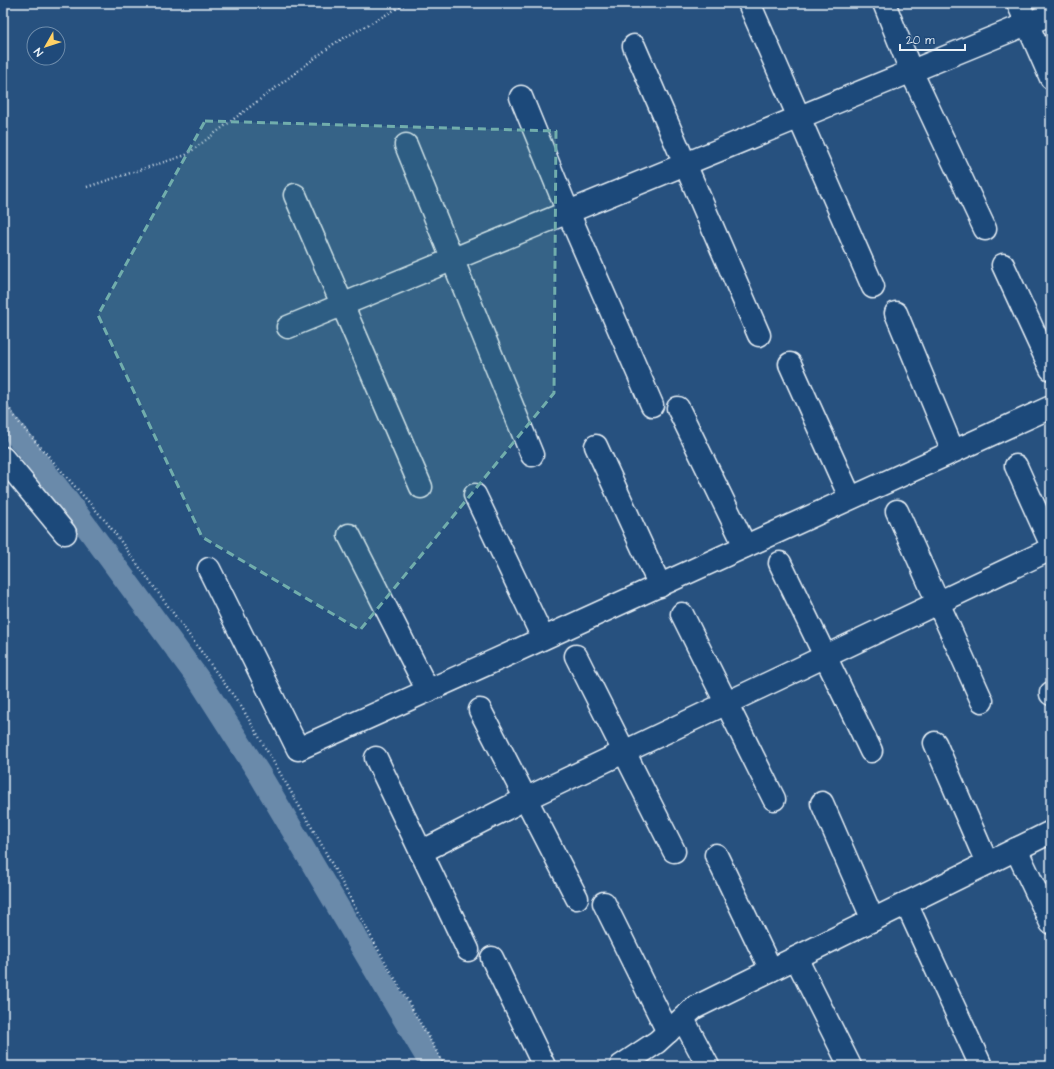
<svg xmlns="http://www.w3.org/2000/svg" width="1054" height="1069" font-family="'Architects Daughter',sans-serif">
<rect width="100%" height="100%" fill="#27517f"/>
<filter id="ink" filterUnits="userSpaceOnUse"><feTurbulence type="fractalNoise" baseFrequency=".025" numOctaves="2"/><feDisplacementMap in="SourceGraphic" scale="8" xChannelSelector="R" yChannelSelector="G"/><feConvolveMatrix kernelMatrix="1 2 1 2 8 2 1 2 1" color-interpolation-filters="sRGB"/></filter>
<g filter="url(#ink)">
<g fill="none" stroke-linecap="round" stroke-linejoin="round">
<path stroke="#6b8aaa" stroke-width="23" d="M3 418 61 492 200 681 260 775 432 1066"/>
<g stroke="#e8f1f8" stroke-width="25">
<g id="street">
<path d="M749 3 873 287"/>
<path d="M884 3 911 71 985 229"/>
<path d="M1018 3 1051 78"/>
<path d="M634 46 759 335"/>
<path d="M521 97 568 212 652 405"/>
<path d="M406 145 532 455"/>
<path d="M295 195 421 487"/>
<path d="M1003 265 1051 369"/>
<path d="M896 313 953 451"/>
<path d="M288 327 1051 14"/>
<path d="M790 364 850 497"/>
<path d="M678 408 745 546"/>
<path d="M596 446 660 586"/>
<path d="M3 458 65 533"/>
<path d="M1016 466 1051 544"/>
<path d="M475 495 543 638"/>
<path d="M897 511 982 701"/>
<path d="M349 535 428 691"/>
<path d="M780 563 871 751"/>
<path d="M209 569 298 749C550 637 800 520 1051 407"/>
<path d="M682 614 774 799"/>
<path d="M576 656 674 851"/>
<path d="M1051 693V694"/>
<path d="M480 710 577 898"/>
<path d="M935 743 987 863"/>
<path d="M376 758 468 950"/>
<path d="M822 803 873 920"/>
<path d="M1016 849 1051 923"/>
<path d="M421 852 525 799 1051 549"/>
<path d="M716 855 771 970"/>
<path d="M604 903 668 1032"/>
<path d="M906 903 981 1066"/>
<path d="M492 958 544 1066"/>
<path d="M796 958 850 1066"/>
<path d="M683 1019 708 1066"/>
<path d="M621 1066 657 1042 694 1008 1051 832"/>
</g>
</g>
<g stroke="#e8f1f8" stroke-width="2.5" stroke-dasharray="1 3" stroke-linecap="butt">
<path d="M87 187 186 155 335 43 407 3"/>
<path d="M3 400 21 425 108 524 241 706 319 840 375 944 445 1066"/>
</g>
<use href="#street" stroke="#1f4a7a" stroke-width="22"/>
</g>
</g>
<path fill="#71adac" fill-opacity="0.2" stroke="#71adac" stroke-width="3" stroke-dasharray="8 5" stroke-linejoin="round" d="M205 121 556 131 554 393 360 630 202 537 98 315Z"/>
<rect width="1054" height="1069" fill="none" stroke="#1f4a7a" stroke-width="16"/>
<rect x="8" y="8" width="1038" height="1053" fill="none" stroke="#e8f1f8" stroke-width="1.5" filter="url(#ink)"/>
<g transform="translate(46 46) rotate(231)"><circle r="19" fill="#1f4a7a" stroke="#6f8dac"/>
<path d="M0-3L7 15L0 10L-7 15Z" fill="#ffd166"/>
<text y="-6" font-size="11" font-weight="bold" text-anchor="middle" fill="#e8f1f8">N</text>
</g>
<path d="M900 44v6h65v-6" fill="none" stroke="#e8f1f8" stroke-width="2"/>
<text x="906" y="44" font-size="12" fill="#e8f1f8" stroke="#1f4a7a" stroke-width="3" paint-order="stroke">20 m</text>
</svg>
